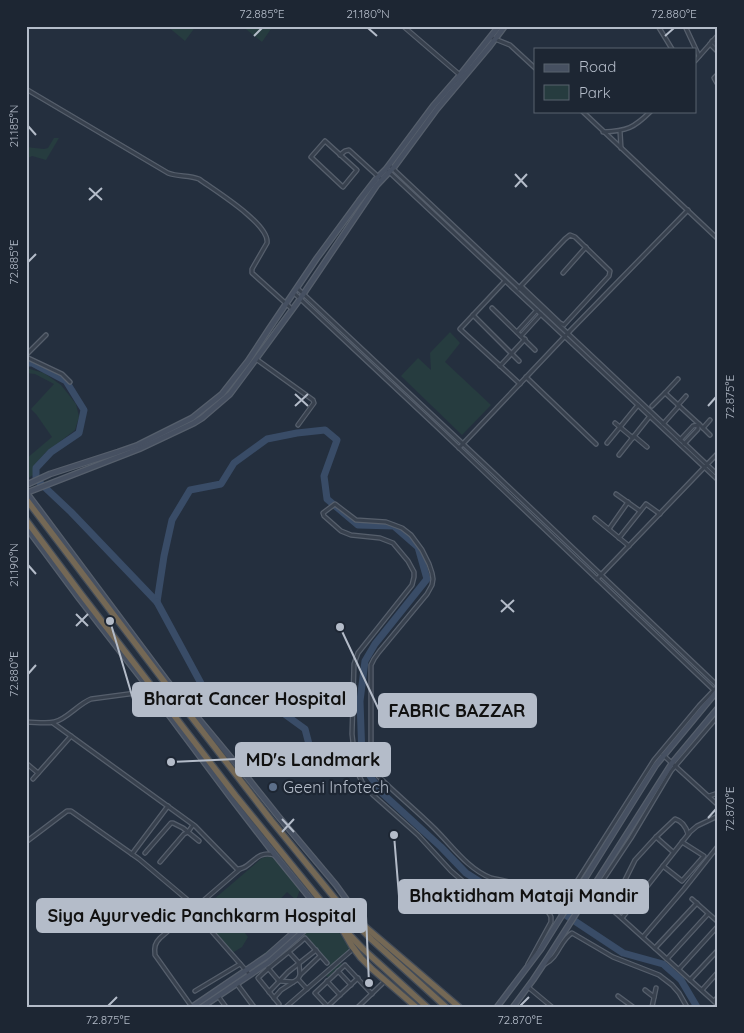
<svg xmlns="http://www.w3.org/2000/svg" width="744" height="1033" font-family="Quicksand,sans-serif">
<rect width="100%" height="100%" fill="#242f3e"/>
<g fill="#263c3f">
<path d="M167 26H196L185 41Z"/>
<path d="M242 26H273L262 42Z"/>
<path d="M54 138H59L46 160 32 156 26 159V147L44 149 48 148Z"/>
<path d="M450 332 460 343 445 362 491 405 462 435 401 376 418 358 431 370 430 353Z"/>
<path d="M26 368 44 373 61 385 76 404 79 417 75 430 45 453 33 467V475L27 479 26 459 52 437 36 414 31 409 54 384 35 374 26 373Z"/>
<path d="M269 856 275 859 300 890 296 900 287 892 265 915 245 933 248 937 242 947 232 953 201 914 206 906 262 858Z"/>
<path d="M314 910 327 916 351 949 339 959 342 965 329 978 322 973 330 965 302 931 263 964 258 958 279 942Z"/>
</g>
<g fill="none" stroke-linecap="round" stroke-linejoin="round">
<g stroke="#394c67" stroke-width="7">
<path d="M26 363H32L66 381 84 410 79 433 51 452 36 468V479L71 512 157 602 164 556 172 520 190 490 221 484 234 463 267 439 297 433 325 430 337 440 324 476 327 499 358 525 394 526 418 547 427 579 375 644 365 661 360 701 362 757 370 776 383 794 441 847 466 873 485 885 533 897 549 904 623 953 663 964 681 980 697 1007"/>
<path d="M157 602 210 700 249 705 283 713 305 729 310 748 362 757"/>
</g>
<g stroke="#565f6c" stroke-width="5.5">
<g id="street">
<path d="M403 26 460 75"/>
<path d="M658 26 672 49"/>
<path d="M685 26 699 56"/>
<path d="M490 37 510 45 535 68"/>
<path d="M712 41 718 47"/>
<path d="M710 44 718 52"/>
<path d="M695 61 718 35"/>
<path d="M718 74 714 78 718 85"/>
<path d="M26 89 168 173C178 177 189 175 199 179 214 190 270 224 267 243L252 269V273L292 309"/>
<path d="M582 111 718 239"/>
<path d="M620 131 621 148"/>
<path d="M603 132C627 131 634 128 651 111"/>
<path d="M325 141 357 170 343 187 311 157Z"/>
<path d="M340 155 345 151 349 150 382 180"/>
<path d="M389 165 718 475"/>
<path d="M388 171 718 480"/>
<path d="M563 273 586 247"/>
<path d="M505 281 460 329 520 384"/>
<path d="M297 288 494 473 718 686 699 706 654 760 567 897C559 904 551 893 542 890 526 885 508 882 491 878 468 869 453 847 435 829 417 811 396 794 378 776L373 769 371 761V665L374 659 379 652 427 594 432 585 433 579 432 573 429 564 422 550 411 535 402 528 386 522 356 520 335 504 323 513 324 516 341 531 351 535 380 538 393 543 408 561 414 572V577L412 585 358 653 354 664 352 734 356 769 362 782 373 795 418 835 451 871 466 884 474 889 488 894 520 901 540 907 549 913 551 917V922L528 964"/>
<path d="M519 289V288L565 239 570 235 575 237 610 271 609 276 564 325 560 323 521 286"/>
<path d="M294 293 436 426 718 694"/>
<path d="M492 308 535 350"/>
<path d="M473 315 519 361"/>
<path d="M517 332 537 310"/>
<path d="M521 336 541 314"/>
<path d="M26 355 46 335"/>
<path d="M26 357 62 374 70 382"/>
<path d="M256 359 313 400 314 403 298 425"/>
<path d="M500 366 525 339"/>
<path d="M526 377 596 444"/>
<path d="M665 393 678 379"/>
<path d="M678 405 686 396"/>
<path d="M652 406 665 393 699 424 698 425"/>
<path d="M615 423 633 438"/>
<path d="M663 424 679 406"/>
<path d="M699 424 703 428 710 420"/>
<path d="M703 428 710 435"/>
<path d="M634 436 647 447"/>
<path d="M680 440 693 426 698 425"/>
<path d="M607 443 638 405"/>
<path d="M684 444 698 429V425"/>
<path d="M459 448 567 334 688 210"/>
<path d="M619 455 650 416"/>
<path d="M616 494 640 511"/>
<path d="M595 518 629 546"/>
<path d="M609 529 628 502"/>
<path d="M619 538 646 504 660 514"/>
<path d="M597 579 718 453"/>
<path d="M26 722C35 722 46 724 54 722 66 720 78 704 91 699L151 691 166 684"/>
<path d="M53 723 195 826 237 869C251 870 255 849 274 855"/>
<path d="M663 755 718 805"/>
<path d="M26 763 38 773"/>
<path d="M33 779 71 736"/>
<path d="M709 796 718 793"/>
<path d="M656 837 673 852"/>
<path d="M26 842 67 811H71L139 859 196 907"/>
<path d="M145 853 171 823H173L183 828 199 841"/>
<path d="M132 854 168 806"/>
<path d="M160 862 184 834 188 832 193 825"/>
<path d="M663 866 682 881 704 856 682 842"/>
<path d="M597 881 603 880 631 838 671 771 718 716"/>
<path d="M595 884 597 886 601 898 608 906 718 1005"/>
<path d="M620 890 635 860 656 837 675 819C682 821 686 827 688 834"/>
<path d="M692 899 718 922"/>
<path d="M193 910 250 975"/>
<path d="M622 918 690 832 697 826 718 816"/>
<path d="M643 937 684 889 718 846"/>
<path d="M655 948 697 903"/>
<path d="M289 952 299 963 300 975"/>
<path d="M667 959 708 914"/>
<path d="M545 964C559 957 560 940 572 933L613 957 659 975 672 985 679 993 687 1007"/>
<path d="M268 968 279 981 293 982"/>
<path d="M679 969 718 926"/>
<path d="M338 971 351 985"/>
<path d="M298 979 307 989"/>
<path d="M690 980 718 950"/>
<path d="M327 981 340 995"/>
<path d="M237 984 254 1007"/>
<path d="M528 987 552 1007"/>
<path d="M645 990 654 997"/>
<path d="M702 990 718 972"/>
<path d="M195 991 240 964"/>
<path d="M269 992 288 972 316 950"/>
<path d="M218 996 226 1007"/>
<path d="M618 996 633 1007"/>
<path d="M274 998 281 990 298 979 300 975 320 956"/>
<path d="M714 1001 718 997"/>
<path d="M279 1004 258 978C273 963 290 952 305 938L327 963"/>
<path d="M192 1007 155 955C154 947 155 943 160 938L240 869"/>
<path d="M286 1007 353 949"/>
<path d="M327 1007 358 978"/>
<path d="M328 1007 315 993 345 965 372 994"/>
<path d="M358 1007 385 981"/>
<path d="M652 1007 656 988"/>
</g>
</g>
<g stroke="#565f6c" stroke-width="7">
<g id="secondary">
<path d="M26 485 50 474 118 452 138 445 192 418 222 394 248 361 269 329 317 258 359 201 376 179 386 169 433 106 460 75 499 26"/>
<path d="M26 492 168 682 247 777 278 816 336 885 349 903 353 916"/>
<path d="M26 493 139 449 194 423 202 418 230 394 256 359 300 299 377 185 395 166 437 109 490 46 505 26"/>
<path d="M26 527 78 597 151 691 234 802 275 855 323 914"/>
<path d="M192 1007 267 956 321 908"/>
<path d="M202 1007 269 962 325 912"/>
<path d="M497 1007 541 949 656 765 718 690"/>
<path d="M513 1007 533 980 549 956 672 763 718 708"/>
</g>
</g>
<g stroke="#434c59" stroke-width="8">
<g id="highway">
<path d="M26 499 166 684 271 820 341 906 459 1007"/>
<path d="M26 520 81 594 235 795 338 922 352 946 361 958 372 969 416 1007"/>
<path d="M350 918 372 940 446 1007"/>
<path d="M346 931 363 949 427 1007"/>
</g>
</g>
<use href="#street" stroke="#38414e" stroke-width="3"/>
<use href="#secondary" stroke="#465061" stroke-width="4.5"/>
<use href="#highway" stroke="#746855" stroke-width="5.5"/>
</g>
<path fill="none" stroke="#b4bcc9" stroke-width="2" d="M368 28 377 36M254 36 262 28M665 36 674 28M28 126 36 135M515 174 527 187M515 187 527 174M89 188 102 200M89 200 102 188M28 262 36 254M295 394 308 406M295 406 308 394M708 406 716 397M28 565 36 574M501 600 514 612M501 612 514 600M76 614 88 626M76 626 88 614M28 674 36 665M708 818 716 809M282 819 294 832M282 832 294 819M108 1006 117 997M520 1006 529 997"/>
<circle fill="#5c6f8a" stroke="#1d2633" stroke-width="2" cx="273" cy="787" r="5"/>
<g text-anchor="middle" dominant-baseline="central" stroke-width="4.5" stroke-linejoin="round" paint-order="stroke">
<g font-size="16" fill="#b4bcc9" stroke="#1d2633" text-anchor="start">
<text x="283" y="787">Geeni Infotech</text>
</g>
</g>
<path fill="none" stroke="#b4bcc9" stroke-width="2" d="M110 621L133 699M340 627L379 710M171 762L236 759M394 835L399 896M369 983L366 916"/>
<g fill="#b4bcc9" stroke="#1d2633" stroke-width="2">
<circle cx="110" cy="621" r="5"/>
<circle cx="340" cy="627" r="5"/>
<circle cx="171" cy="762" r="5"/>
<circle cx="394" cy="835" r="5"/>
<circle cx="369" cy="983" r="5"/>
</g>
<g fill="#b4bcc9" stroke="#b4bcc9" stroke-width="2">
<rect x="133" y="683" width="223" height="33" rx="5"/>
<rect x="379" y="694" width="157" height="33" rx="5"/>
<rect x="236" y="743" width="154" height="33" rx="5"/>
<rect x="399" y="880" width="249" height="33" rx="5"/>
<rect x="37" y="899" width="329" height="33" rx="5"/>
</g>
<g font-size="18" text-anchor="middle" font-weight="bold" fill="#111">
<text x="245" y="705">Bharat Cancer Hospital</text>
<text x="457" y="717">FABRIC BAZZAR</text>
<text x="313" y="766">MD's Landmark</text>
<text x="524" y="902">Bhaktidham Mataji Mandir</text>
<text x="202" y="922">Siya Ayurvedic Panchkarm Hospital</text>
</g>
<rect width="744" height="1033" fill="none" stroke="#1d2633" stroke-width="55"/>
<rect x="534" y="48" width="162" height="65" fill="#1d2633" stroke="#59626f"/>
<rect x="544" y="64" width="25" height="8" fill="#465061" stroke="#59626f"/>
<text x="579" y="72" font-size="15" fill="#b4bcc9">Road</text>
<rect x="544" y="85" width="25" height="15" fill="#263c3f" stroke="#59626f"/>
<text x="579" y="98" font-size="15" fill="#b4bcc9">Park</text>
<rect x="28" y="28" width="688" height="978" fill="none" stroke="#b4bcc9" stroke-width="2"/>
<g font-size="12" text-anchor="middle" fill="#b4bcc9">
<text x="262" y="18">72.885°E</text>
<text x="368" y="18">21.180°N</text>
<text x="674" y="18">72.880°E</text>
<text transform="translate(14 126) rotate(-90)" y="4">21.185°N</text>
<text transform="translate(14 262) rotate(-90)" y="4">72.885°E</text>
<text transform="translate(730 397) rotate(-90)" y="4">72.875°E</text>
<text transform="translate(14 565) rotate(-90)" y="4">21.190°N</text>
<text transform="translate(14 674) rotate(-90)" y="4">72.880°E</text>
<text transform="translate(730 809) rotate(-90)" y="4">72.870°E</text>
<text x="108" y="1024">72.875°E</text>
<text x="520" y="1024">72.870°E</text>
</g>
</svg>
